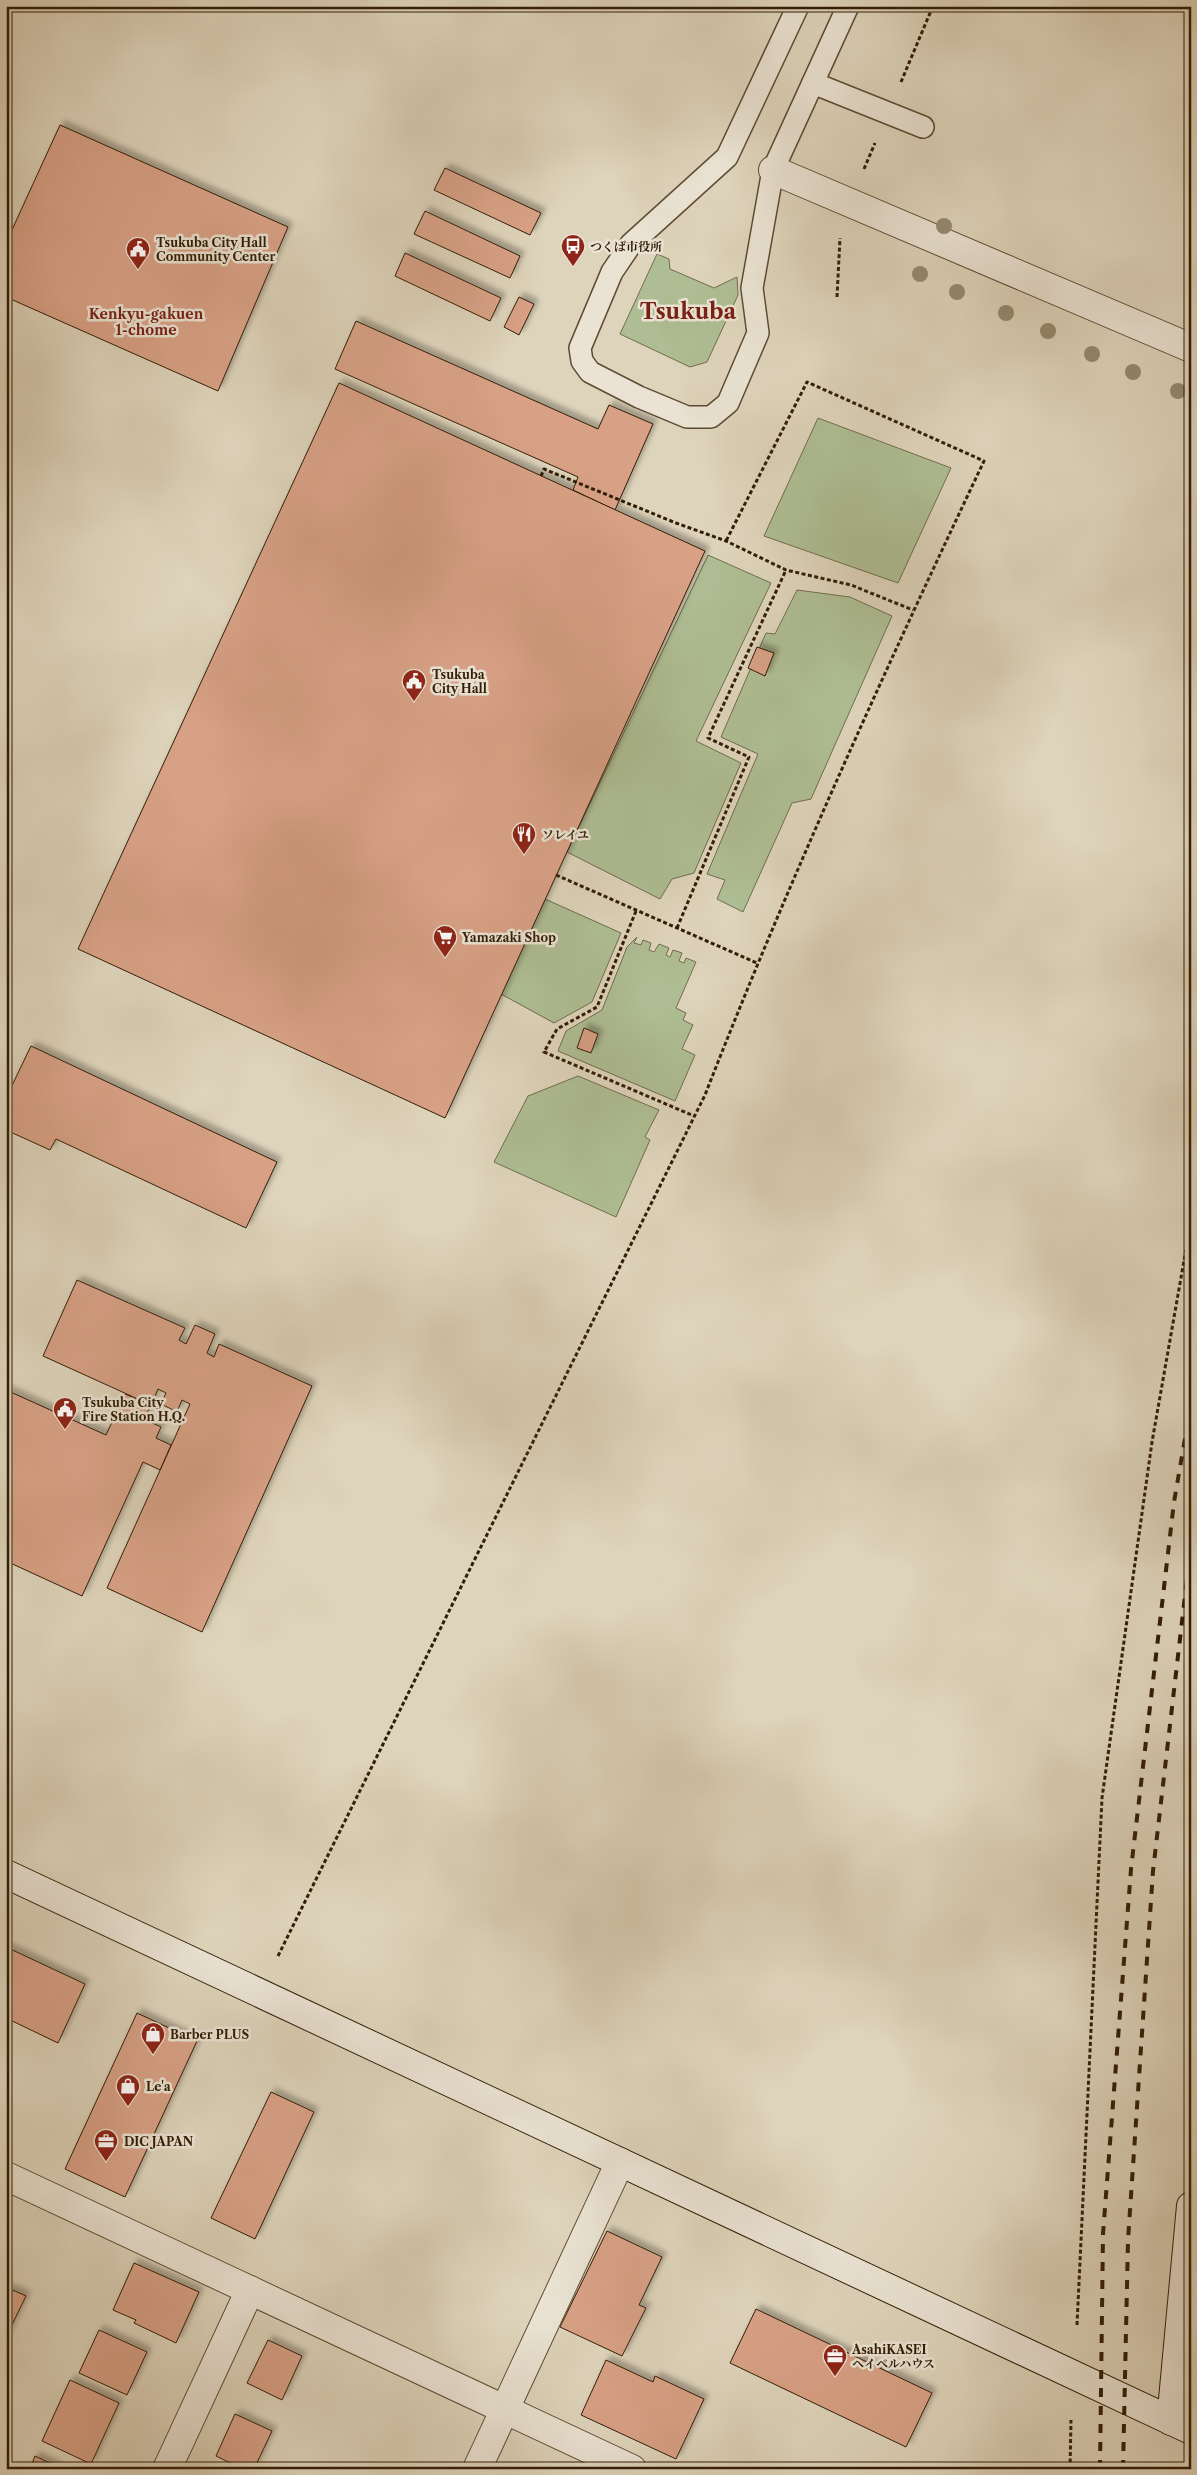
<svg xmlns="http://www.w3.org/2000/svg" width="1197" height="2475" font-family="'Libre Caslon Text','Noto Serif JP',serif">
<defs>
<filter id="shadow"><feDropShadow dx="4.5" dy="-4.5" stdDeviation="2.5" flood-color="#0004"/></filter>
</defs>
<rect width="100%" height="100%" fill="#ded4bb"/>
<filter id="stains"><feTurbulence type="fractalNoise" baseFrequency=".004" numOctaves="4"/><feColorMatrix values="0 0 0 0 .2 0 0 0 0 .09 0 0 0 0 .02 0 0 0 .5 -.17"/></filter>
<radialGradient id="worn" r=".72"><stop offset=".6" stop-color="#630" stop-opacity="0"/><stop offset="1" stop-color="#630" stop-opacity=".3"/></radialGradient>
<g fill="#aebd93" stroke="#706d4c">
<path d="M657 254 669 259 670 269 714 288 737 277 738 295 707 362 690 367 620 334Z"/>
<path d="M818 418 951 468 898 583 764 536Z"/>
<path d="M708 555 771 583 696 741 741 763 694 873 672 879 660 899 567 852Z"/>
<path d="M797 590 850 597 892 616 811 799 792 803 743 912 717 899 725 880 707 874 758 754 721 737 766 633 775 634Z"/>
<path d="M545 899 621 933 592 1002 554 1023 501 994Z"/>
<path d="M637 937 634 943 641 945 643 940 651 943 649 950 654 952 659 944 669 948 666 955 670 957 673 950 682 953 679 961 684 963 686 958 696 962 676 1008 686 1013 683 1020 693 1025 682 1049 695 1055 675 1101 558 1051 566 1031 602 1010 627 947Z"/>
<path d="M578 1076 659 1110 645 1137 650 1140 616 1217 494 1162 528 1096Z"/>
</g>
<g fill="#d8a186" stroke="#321d05" filter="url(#shadow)">
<path d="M60 125 288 227 218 391 6 297V243Z"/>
<path d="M445 168 541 213 530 235 434 190Z"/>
<path d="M425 211 520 256 510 278 414 234Z"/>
<path d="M405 253 501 298 490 321 395 276Z"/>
<path d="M519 297 534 304 519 335 504 327Z"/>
<path d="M356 321 598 429 609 405 653 424 615 510 573 490 578 477 335 369Z"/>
<path d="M339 383 705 551 445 1118 78 949Z"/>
<path d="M757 647 774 653 765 676 748 668Z"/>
<path d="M584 1028 598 1034 591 1053 577 1048Z"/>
<path d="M31 1046 277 1162 246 1228 56 1139 50 1150 6 1130V1098Z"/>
<path d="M77 1280 185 1328 179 1340 186 1344 195 1325 215 1334 207 1353 214 1357 219 1344 312 1386 202 1632 107 1588 190 1404 182 1400 177 1412 161 1404 166 1393 158 1389 151 1405 43 1356Z"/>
<path d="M6 1390 106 1435 125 1394 151 1405 144 1419 161 1427 156 1438 171 1445 160 1470 143 1462 82 1596 6 1561Z"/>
<path d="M6 1947 85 1984 58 2043 6 2018Z"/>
<path d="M137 2013 197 2041 125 2197 65 2169Z"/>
<path d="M271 2092 314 2112 255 2239 211 2218Z"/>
<path d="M607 2231 662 2257 639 2305 646 2308 622 2356 560 2327Z"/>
<path d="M134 2263 199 2292 176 2343 134 2323 136 2320 113 2310Z"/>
<path d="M6 2287 26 2296 6 2337Z"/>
<path d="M756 2309 932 2393 906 2447 730 2363Z"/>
<path d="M99 2330 147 2352 127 2395 79 2373Z"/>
<path d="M268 2340 302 2356 282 2400 247 2383Z"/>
<path d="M606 2360 653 2382 655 2376 704 2399 676 2459 581 2415Z"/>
<path d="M70 2380 119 2403 91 2464 42 2441Z"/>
<path d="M235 2414 272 2431 254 2469H243L216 2456Z"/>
<path d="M35 2456 62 2469H30Z"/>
</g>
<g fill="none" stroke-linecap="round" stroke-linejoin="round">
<g stroke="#5d4b32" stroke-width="24">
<g id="lane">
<path d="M798 6 727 157 631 244 612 272 580 348 582 361 590 372 639 397 687 417H711L728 403 758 333 752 288 773 170 848 6"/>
<path d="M813 83 923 127"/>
</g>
</g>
<g stroke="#5d4b32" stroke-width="30">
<g id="street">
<path d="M773 170 1191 348"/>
<path d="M6 2176 632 2469"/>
<path d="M167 2469 250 2290"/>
<path d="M477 2469 620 2162"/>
</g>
</g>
<g stroke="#321d05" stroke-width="30">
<g id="secondary">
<path d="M6 1874 1191 2430"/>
<path d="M1171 2421 1191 2206"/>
</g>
</g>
<g stroke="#321d05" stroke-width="3" stroke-dasharray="4 2.5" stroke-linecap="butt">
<path d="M901 82 933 6"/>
<path d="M864 169 875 143"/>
<path d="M837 297 840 238"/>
<path d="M541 476 544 469 676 523 726 541 786 570 851 585 913 610"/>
<path d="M556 875 757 963"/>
<path d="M636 911 597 1007 557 1029 544 1052 694 1116"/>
<path d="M677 928 749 757 708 738 786 570"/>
<path d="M278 1956 705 1095C789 880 885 670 984 461L807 382 726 541"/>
<path d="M1077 2325 1102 1798 1152 1442 1191 1221"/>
<path d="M1070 2469 1071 2420"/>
<path d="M1169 2469V2466"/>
</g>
<use href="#lane" stroke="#eae3d3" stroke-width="21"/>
<use href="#street" stroke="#eae3d3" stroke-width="28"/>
<use href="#secondary" stroke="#eae3d3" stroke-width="28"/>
<g stroke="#321d05" stroke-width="4" stroke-dasharray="9 9" stroke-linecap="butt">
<path d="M1100 2469 1103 2234 1131 1869 1174 1502 1191 1404"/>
<path d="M1123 2469 1128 2240 1153 1871 1191 1544"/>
</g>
</g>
<g fill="#948a6f">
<circle cx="944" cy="226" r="8"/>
<circle cx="920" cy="274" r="8"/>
<circle cx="957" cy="292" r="8"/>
<circle cx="1006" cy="313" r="8"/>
<circle cx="1048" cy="331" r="8"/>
<circle cx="1092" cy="354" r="8"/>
<circle cx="1133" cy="372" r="8"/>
<circle cx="1178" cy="391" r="8"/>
</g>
<defs>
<g id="bus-pin" transform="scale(1.25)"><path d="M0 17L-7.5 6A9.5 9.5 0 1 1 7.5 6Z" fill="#8f2418" stroke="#eae3d3"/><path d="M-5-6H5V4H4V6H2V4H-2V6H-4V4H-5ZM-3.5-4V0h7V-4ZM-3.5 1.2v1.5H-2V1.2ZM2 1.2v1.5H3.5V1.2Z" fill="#fff"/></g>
<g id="civic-pin" transform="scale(1.25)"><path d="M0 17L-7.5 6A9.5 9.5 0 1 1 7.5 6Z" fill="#8f2418" stroke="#eae3d3"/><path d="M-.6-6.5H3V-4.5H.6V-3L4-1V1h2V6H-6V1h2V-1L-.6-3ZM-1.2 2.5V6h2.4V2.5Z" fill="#fff"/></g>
<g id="restaurant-pin" transform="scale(1.25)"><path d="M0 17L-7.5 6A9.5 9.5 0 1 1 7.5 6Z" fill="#8f2418" stroke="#eae3d3"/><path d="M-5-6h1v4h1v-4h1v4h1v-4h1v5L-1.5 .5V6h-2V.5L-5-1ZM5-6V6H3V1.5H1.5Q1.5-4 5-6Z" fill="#fff"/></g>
<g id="supermarket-pin" transform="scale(1.25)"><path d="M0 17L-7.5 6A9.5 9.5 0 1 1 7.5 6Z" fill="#8f2418" stroke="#eae3d3"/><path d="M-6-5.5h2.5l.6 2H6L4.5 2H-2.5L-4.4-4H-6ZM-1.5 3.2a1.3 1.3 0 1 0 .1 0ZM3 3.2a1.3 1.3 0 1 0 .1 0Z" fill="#fff"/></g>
<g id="shop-pin" transform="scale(1.25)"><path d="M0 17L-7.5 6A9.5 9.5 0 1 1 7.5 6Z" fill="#8f2418" stroke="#eae3d3"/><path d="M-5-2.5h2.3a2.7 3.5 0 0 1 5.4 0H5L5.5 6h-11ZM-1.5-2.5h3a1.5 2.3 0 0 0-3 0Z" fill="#fff"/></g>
<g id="office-pin" transform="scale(1.25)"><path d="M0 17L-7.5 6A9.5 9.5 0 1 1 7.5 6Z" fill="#8f2418" stroke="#eae3d3"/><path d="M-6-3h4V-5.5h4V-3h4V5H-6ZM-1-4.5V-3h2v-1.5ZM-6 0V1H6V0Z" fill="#fff"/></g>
</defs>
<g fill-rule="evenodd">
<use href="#bus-pin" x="573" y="246"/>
<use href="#civic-pin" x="138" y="249"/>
<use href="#civic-pin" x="414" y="681"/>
<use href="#restaurant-pin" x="524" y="834"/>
<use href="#supermarket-pin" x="445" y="937"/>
<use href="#civic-pin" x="65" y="1409"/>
<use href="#shop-pin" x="153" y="2034"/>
<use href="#shop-pin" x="128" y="2086"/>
<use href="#office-pin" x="106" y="2141"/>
<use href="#office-pin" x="835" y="2356"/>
</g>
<g text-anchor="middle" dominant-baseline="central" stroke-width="5" stroke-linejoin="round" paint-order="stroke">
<g font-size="12" font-weight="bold" fill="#321d05" stroke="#eae3d3" text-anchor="start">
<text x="156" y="242">Tsukuba City Hall<tspan x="156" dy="14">Community Center</tspan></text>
<text x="590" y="246">つくば市役所</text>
<text x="432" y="674">Tsukuba<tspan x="432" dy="14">City Hall</tspan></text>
<text x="542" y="834">ソレイユ</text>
<text x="462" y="937">Yamazaki Shop</text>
<text x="82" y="1402">Tsukuba City<tspan x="82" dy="14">Fire Station H.Q.</tspan></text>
<text x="170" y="2034">Barber PLUS</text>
<text x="146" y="2086">Le'a</text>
<text x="124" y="2141">DIC JAPAN</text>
<text x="852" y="2349">AsahiKASEI<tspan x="852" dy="14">ヘイベルハウス</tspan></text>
</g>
<g font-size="14" font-weight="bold" fill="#7a1f14" stroke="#eae3d3">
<text x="146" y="314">Kenkyu-gakuen<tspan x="146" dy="16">1-chome</tspan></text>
</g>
<g font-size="22" font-weight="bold" fill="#7a1f14" stroke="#eae3d3">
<text x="688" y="311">Tsukuba</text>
</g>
</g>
<rect width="1197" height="2475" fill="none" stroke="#ded4bb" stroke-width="25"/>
<rect x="8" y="8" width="1182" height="2460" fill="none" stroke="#321d05" stroke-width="2.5"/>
<rect x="12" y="12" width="1172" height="2450" fill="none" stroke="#321d05"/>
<rect width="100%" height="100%" filter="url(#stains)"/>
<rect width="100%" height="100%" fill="url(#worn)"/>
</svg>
